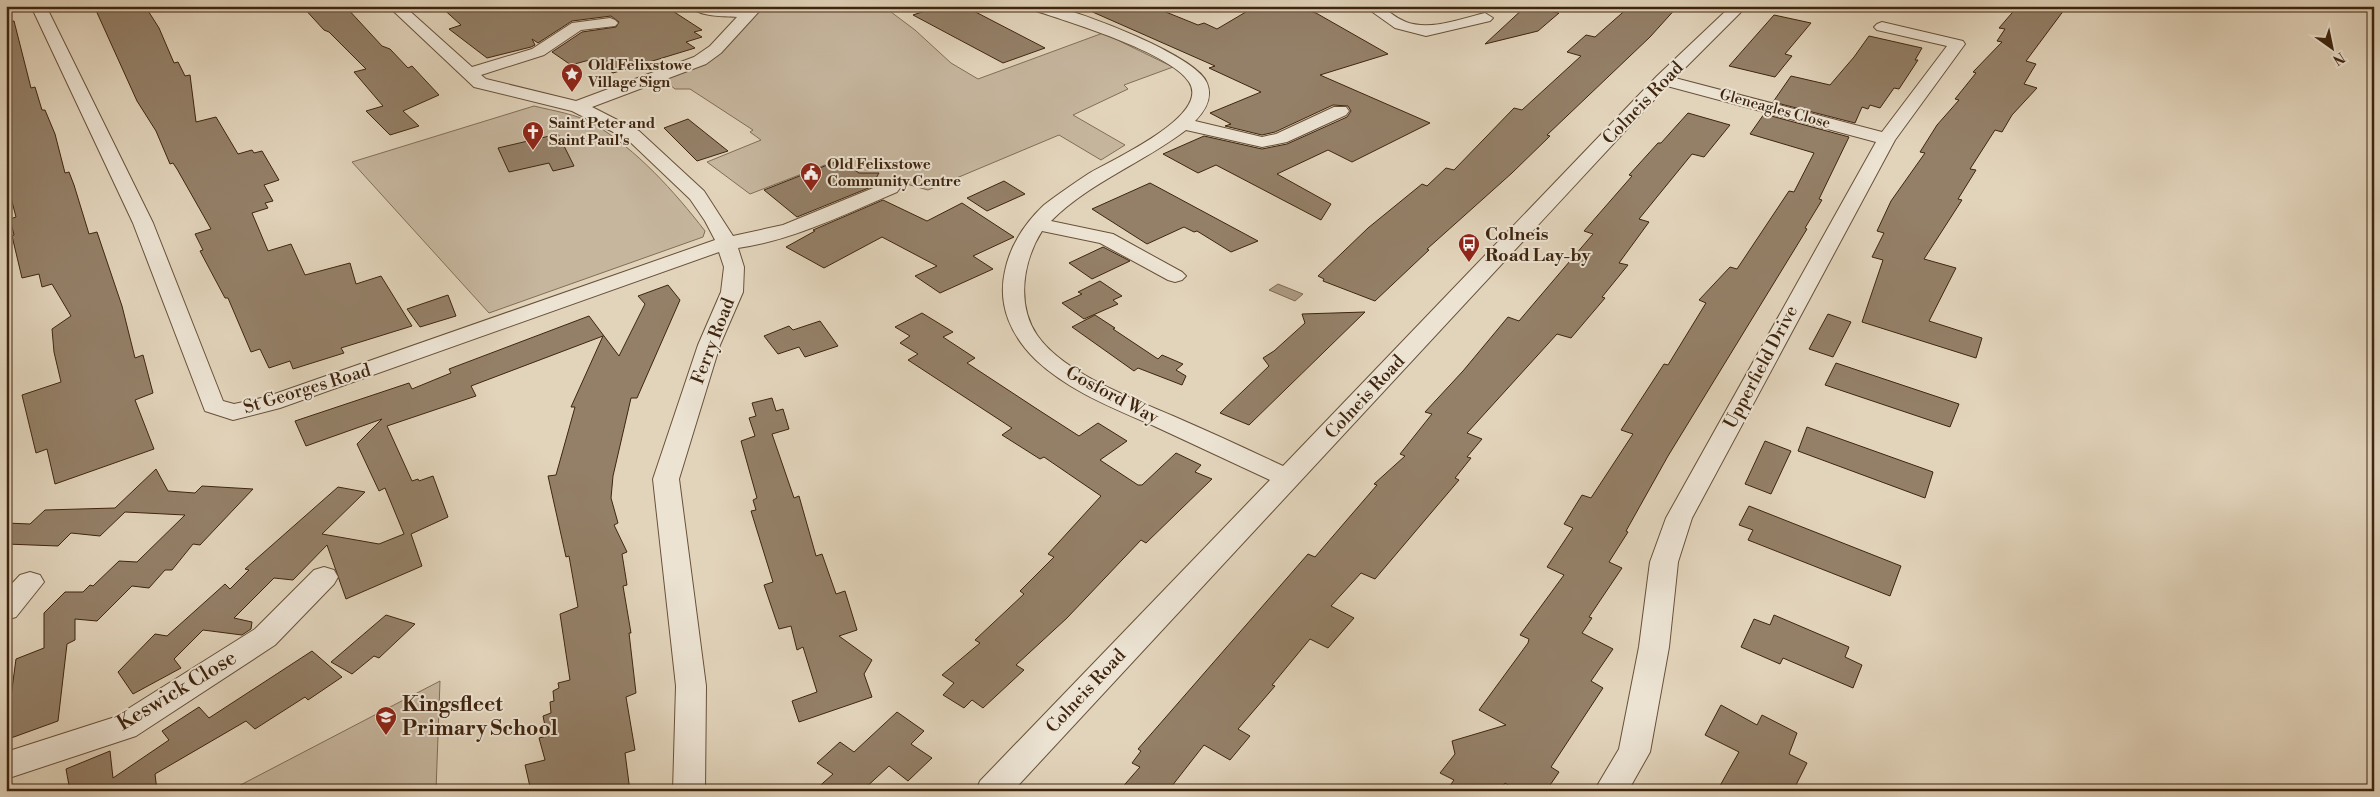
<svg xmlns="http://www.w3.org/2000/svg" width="2380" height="797" font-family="'Libre Bodoni',serif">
<rect width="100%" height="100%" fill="#e2d4bb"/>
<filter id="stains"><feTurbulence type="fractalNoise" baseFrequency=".004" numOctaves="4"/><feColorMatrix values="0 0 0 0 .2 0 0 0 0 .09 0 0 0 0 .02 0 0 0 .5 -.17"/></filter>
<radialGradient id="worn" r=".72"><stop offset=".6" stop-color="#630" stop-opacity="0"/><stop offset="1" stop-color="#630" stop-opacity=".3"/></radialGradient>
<g fill="#c6b69e" stroke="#826e56">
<path d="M766 6H883L915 30 951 63 978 79 1103 33 1173 67 1124 85 1128 89 1073 115 1125 145 1101 160 1059 135 928 190 892 180 875 186 863 179H851L825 165 750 194 707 162 761 140 750 132 753 130 690 89H675L663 79Z"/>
<path d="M534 106C554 111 576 114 594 124 637 150 674 191 705 231L703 237 489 313 352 162Z"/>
<path d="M440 681 436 791H229Z"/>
</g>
<path fill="#ab9880" stroke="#806a52" d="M1278 284 1303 294 1295 301 1269 290Z"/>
<g fill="#948068" stroke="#3f250e">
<path d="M94 6H145L159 28 174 63 178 62 185 76 190 75 196 122 216 117 238 154 252 150 254 153 262 151 279 180 264 185 273 201 265 203 268 208 252 213 268 251 291 244 305 275 350 263 356 284 381 276 412 326 341 348 344 353 293 369 290 361 269 368 260 349 251 352 228 298H225L200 251 203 250 195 234 211 229 177 169 173 163 170 164 156 131 137 101Z"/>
<path d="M302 6H345L382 46 390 49 408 68 412 66 439 95 403 111 419 126 390 135 366 111 383 106 354 72 366 69 329 32 324 30Z"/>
<path d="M440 6H665L702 30 694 32 702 37 686 42 695 48 613 73 593 59 571 65 552 52 582 32 616 27 619 22 611 16 572 21 538 43 532 39 535 45 531 47 487 58 449 29 461 25Z"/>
<path d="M939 6H964L1045 48 1003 63 913 15Z"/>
<path d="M1079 6H1151L1198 25 1204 23 1217 29 1256 6H1292L1316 13 1388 54 1320 75 1430 123 1352 162 1328 150 1277 174 1331 204 1321 220 1216 165 1198 173 1163 154 1204 136 1262 149 1287 144 1347 117 1351 111 1348 106 1333 105 1275 132 1262 135 1225 126 1231 124 1210 113 1261 92 1209 68 1215 66Z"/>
<path d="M1526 6 1559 13 1538 31 1485 44Z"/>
<path d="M1630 6H1678L1650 37 1547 135 1550 136 1512 173 1427 249 1429 250 1375 301 1323 281 1324 279 1318 276 1368 228 1422 184 1427 186 1446 168 1454 170 1514 108 1522 110 1581 56 1567 52 1586 35 1595 37Z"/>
<path d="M2018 6H2067L2026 61 2036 64 2024 84 2037 88 2012 115 2002 132 1995 130 1970 169 1976 170 1958 199 1962 200 1924 259 1956 268 1929 321 1982 338 1976 358 1862 322 1883 260 1872 257 1884 233 1877 231 1891 201 1925 153 1920 152 1937 125 1959 100 1955 99 1976 73 1973 72 2002 42 1997 41 2005 29 1999 28Z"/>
<path d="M1774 15 1811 23 1785 54 1792 56 1775 77 1729 66Z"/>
<path d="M14 21 31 88 35 87 42 110H45L55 134 65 173 69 172 74 185 89 234 97 232 122 306 135 358 143 355 153 393 135 400 154 449 55 484 47 449 36 453 22 395 61 382 54 352 52 329 71 316 52 284 42 287 39 274 22 278 12 236 14 235 10 219 16 217 6 179V22Z"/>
<path d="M1869 36 1922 48 1915 60H1918L1899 89 1894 88 1880 108 1870 105 1868 109 1862 107 1855 123 1773 102 1791 76 1830 85 1854 57Z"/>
<path d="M1688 113 1730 125 1704 157 1692 154 1639 219 1649 222 1619 263 1628 265 1602 297 1605 298 1571 338 1557 334 1467 433 1482 439 1467 457 1471 458 1455 478 1459 480 1375 579 1361 573 1331 606 1354 618 1328 648 1310 639 1272 685 1275 686 1238 729 1250 736 1230 760 1204 745 1168 791H1119L1140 767 1132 763 1141 751 1138 749 1308 554 1315 557 1377 485 1374 484 1405 456 1400 454 1432 414 1425 412 1463 371 1508 317 1519 321 1530 308 1593 234 1584 231 1632 176 1629 175 1658 143H1661Z"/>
<path d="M1764 114 1849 137 1819 199 1822 200 1805 228 1807 229 1668 456 1626 531 1628 532 1609 562 1622 568 1589 617 1592 618 1582 633 1613 649 1591 681 1603 688 1551 767 1559 772 1546 791H1517L1505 783 1500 791H1446L1454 780 1440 773 1455 754 1452 741 1506 725 1479 710 1528 643 1529 639 1520 635 1564 575 1547 567 1573 528 1564 524 1582 495 1591 498 1633 434 1621 430 1664 364 1668 365 1706 303 1699 300 1730 267 1737 269 1789 191 1794 192 1814 153 1750 134Z"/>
<path d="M688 119 728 151 697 161 664 128Z"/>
<path d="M558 134 574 166 553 171 549 163 509 172 498 148Z"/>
<path d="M840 160 859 173H879L871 187 797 217 764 190Z"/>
<path d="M1004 181 1025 194 987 211 967 198Z"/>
<path d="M1150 183 1165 191 1258 241 1231 252 1197 231 1194 232 1184 227 1147 244 1092 209Z"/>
<path d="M883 200 927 221 962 203 1014 237 973 256 993 269 940 293 915 276 937 266 882 237 824 268 786 247 815 231 813 230Z"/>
<path d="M1103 247 1130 261 1092 279 1069 263Z"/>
<path d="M1100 281 1122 296 1113 300 1118 304 1084 319 1062 303 1082 294 1078 292Z"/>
<path d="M668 285 680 300 637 398H631L613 476 611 498 618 523 614 525 627 552 622 554 627 585 623 586 631 633H629L636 693 626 697 635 750 625 753 630 791H531L525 765 545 760 539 738 547 736 543 716 551 713 550 702 554 701 553 691 559 688 558 683 570 680 560 614 578 607 569 556 566 557 548 476 556 475 575 407H571L603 336 471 386 476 396 387 426 412 481 418 479 419 481 433 476 448 517 411 534 422 566 346 599 327 545 293 580 274 578 234 618 252 622 251 629 242 635 203 630 174 659 181 668 133 694 118 672 155 634 167 636 225 584 230 589 249 570 245 569 338 487 365 492 322 534 379 544 404 534 385 488 379 491 357 444 382 419 306 446 295 421 409 383 412 389 451 373 449 369 589 316 619 356 645 304 638 296Z"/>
<path d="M448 295 456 316 420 327 407 309Z"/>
<path d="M1365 312 1249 425 1220 413 1269 366 1263 358 1274 351 1305 323 1302 314Z"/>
<path d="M922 313 953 332 943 337 975 358 967 363 1037 409 1079 436 1098 423 1127 441 1100 460 1138 485H1142L1176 453 1201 465 1195 472 1212 479 1146 543 1141 540 1067 618 1016 665 1024 670 983 708 972 700 964 708 943 695 954 683 942 675 980 643 975 640 1024 594 1020 591 1054 557 1048 554 1101 496 1044 457 1040 459 1002 435 1012 428 908 360 918 354 900 343 910 336 895 327Z"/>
<path d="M1828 314 1851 322 1833 357 1809 349Z"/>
<path d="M1095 315 1115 328 1113 329 1158 359 1162 355 1183 364 1176 370 1186 376 1182 385 1138 368 1134 371 1072 327Z"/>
<path d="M820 321 838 346 805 357 799 347 778 354 764 336 789 326 793 330Z"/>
<path d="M1836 363 1959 404 1950 427 1825 385Z"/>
<path d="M772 398 776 411 783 409 789 429 772 434 794 498 799 496 816 556 822 554 836 594 845 591 857 630 839 636 872 660 864 674 872 697 799 722 792 701 817 692 803 647 797 650 791 626 779 629 764 585 773 582 751 511 756 510 753 500 757 498 741 441 755 436 749 418 756 416 752 403Z"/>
<path d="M1807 427 1933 472 1925 498 1798 451Z"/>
<path d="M1765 441 1791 451 1771 494 1745 484Z"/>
<path d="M156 469 168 491 195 493 202 486 253 489 200 545 193 544 172 570H165L149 588 132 586 97 621 75 619V640L67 644 58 721 11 738V729L6 731V705L10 704 16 659 44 648V613L65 592H83L90 585 93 586 119 561 137 562 185 515 125 512 100 536 71 533 58 546 6 544V523L30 524 45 510 115 508Z"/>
<path d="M1749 506 1901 566 1890 596 1748 540 1753 530 1739 525Z"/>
<path d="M386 615 415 624 379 658 374 656 352 674 331 662Z"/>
<path d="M1774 615 1849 647 1845 657 1862 665 1853 688 1783 658 1780 664 1741 647 1754 619 1770 625Z"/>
<path d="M312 651 342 677 308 700 305 697 255 729 246 721 155 774 157 791H70L66 769 110 751 113 778 169 740 162 731 199 707 209 718Z"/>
<path d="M1721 705 1757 725 1762 715 1797 733 1789 754 1807 763 1793 791H1717L1739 752 1705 735Z"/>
<path d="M897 712 924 731 911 744 932 758 908 781 889 766 862 791H814L833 774 817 763 840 742 854 752Z"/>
</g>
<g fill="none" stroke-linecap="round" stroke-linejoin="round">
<g stroke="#685139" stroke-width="2">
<g id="street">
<path d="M31 6H46L153 223 223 401 234 404 266 397 715 240 705 221 690 199 627 139 572 111 474 87 388 6H404L472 67 532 49 572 23 610 18 615 20 618 23 615 26 581 30 544 55 481 75 486 79 576 101 694 57 710 46 737 17C723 16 699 17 690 6L745 8 764 6 721 53 706 64 592 107 639 131 704 191 733 236 783 225 883 184 890 182 897 184 900 188 897 192C845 214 794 240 738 248L744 267 743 292 720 345 679 479 706 686 705 791H673L676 686 653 479 698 345 721 292 724 267 719 252 280 408 233 420 205 411 133 223Z"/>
<path d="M1028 6C1035 6 1044 5 1051 6 1080 11 1197 56 1207 83 1213 98 1205 111 1195 121L1262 137 1276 134 1334 107H1346L1349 111 1346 115 1287 142 1262 147 1186 130C1143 163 1090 182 1051 221L1113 234 1182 272 1186 276 1182 280 1175 282 1168 280 1100 243 1042 231C1023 261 1016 304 1037 335 1063 373 1132 398 1173 416 1210 432 1247 449 1283 466L1657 76 1731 6H1747L1675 78 1882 132 1947 46 1877 30 1874 27 1877 24 1882 22 1963 41 1965 44 1895 140 1692 518 1678 562 1669 647 1650 752 1628 791H1594L1619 749 1639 647 1650 562 1666 518 1876 142 1667 86 1013 791H976L980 781 1270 480C1231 462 1193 444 1154 426 1113 408 1069 391 1036 360 1012 337 997 306 1005 271 1010 246 1025 223 1044 205 1058 194 1073 184 1088 174 1109 161 1212 116 1189 82 1170 52 1066 21 1030 9Z"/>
<path d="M1364 6C1391 6 1385 13 1406 22 1430 31 1460 19 1485 13L1493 18 1490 21 1426 36 1395 28Z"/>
<path d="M324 567 334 570 338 577 334 584 275 645 136 736 6 779V752L115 717 255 629 314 570Z"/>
<path d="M30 572 40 575 44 582 16 617 6 620V590L20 575Z"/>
</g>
</g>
<use href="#street" fill="#ece3d3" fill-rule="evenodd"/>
</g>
<defs>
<g id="sight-pin" transform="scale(1.125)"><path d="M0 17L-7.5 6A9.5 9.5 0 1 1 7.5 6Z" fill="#8f2418" stroke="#ece3d3"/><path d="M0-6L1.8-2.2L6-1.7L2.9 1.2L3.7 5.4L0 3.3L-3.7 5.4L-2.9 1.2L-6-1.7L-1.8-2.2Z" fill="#fff"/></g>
<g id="church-pin" transform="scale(1.125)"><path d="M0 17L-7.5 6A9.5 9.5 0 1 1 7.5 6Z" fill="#8f2418" stroke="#ece3d3"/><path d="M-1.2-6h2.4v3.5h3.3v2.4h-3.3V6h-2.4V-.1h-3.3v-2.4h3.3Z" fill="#fff"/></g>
<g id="civic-pin" transform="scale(1.125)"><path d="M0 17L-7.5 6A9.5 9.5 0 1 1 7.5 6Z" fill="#8f2418" stroke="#ece3d3"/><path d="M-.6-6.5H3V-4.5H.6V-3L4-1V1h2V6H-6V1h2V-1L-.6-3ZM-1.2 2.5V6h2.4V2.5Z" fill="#fff"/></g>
<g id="bus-pin" transform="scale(1.125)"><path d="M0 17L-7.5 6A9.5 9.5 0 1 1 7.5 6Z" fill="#8f2418" stroke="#ece3d3"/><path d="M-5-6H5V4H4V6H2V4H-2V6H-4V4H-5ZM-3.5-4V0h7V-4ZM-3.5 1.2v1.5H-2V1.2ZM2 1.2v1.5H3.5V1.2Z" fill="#fff"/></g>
<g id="school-pin" transform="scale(1.125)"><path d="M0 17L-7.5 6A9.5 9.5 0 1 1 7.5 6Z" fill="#8f2418" stroke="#ece3d3"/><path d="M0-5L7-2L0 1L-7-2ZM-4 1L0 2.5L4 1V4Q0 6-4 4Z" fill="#fff"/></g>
</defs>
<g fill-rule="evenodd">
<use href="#sight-pin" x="572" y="74"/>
<use href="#church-pin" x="533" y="132"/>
<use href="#civic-pin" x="811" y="173"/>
<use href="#bus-pin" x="1469" y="244"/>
<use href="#school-pin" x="386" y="717"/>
</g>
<g text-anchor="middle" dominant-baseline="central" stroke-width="4" stroke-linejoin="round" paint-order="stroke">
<g font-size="15" font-weight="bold" fill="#3f250e" stroke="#ece3d3" text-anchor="start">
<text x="588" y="65">Old Felixstowe<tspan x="588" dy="17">Village Sign</tspan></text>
<text x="549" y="123">Saint Peter and<tspan x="549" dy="17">Saint Paul's</tspan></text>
<text x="827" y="164">Old Felixstowe<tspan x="827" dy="17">Community Centre</tspan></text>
</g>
<g font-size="15" fill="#3f250e" stroke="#ece3d3">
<text transform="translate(1775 109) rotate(15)">Gleneagles Close</text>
</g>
<g font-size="18" fill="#3f250e" stroke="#ece3d3">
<text transform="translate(1643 103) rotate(-46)">Colneis Road</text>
<text transform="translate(713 341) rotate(-69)">Ferry Road</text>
<text transform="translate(1761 367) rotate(-62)">Upperfield Drive</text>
<text transform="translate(307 389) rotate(-17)">St Georges Road</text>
<text transform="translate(1112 395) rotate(28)">Gosford Way</text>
<text transform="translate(1365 397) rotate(-47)">Colneis Road</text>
<text transform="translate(1086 691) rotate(-47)">Colneis Road</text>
</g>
<g font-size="18" font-weight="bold" fill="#3f250e" stroke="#ece3d3" text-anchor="start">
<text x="1485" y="234">Colneis<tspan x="1485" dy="21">Road Lay-by</tspan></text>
</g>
<g font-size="21" fill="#3f250e" stroke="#ece3d3">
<text transform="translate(177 691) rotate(-31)">Keswick Close</text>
</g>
<g font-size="21" font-weight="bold" fill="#3f250e" stroke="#ece3d3" text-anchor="start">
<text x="402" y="705">Kingsfleet<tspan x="402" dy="24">Primary School</tspan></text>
</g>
</g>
<rect width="2380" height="797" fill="none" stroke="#e2d4bb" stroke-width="25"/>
<rect x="8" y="8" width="2365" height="782" fill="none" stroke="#3f250e" stroke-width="2.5"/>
<rect x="12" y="12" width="2355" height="772" fill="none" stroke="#3f250e"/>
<g transform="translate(2332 48) rotate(147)" stroke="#ece3d3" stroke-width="4" paint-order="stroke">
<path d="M0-4L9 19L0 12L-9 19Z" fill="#3f250e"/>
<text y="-8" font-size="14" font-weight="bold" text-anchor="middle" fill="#3f250e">N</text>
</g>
<rect width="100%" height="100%" filter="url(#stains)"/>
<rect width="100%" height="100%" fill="url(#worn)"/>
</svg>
